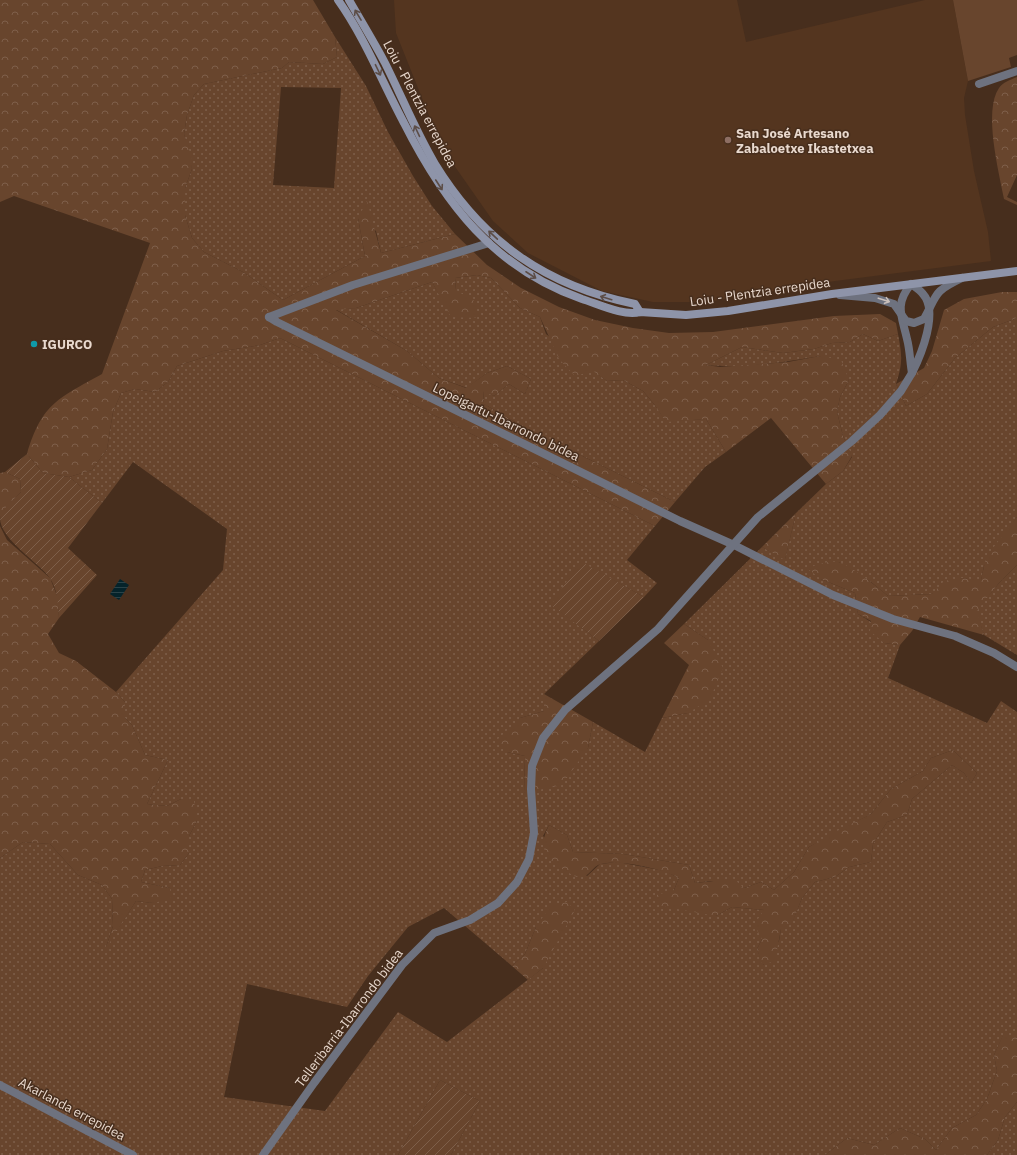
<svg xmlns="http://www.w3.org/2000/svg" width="1017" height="1155" font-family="'IBM Plex Sans',sans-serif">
<defs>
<pattern id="grass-dots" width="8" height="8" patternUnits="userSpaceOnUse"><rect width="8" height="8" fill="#68452d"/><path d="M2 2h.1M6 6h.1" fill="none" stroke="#7e5f4a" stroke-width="1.8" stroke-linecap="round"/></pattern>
<pattern id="forest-crowns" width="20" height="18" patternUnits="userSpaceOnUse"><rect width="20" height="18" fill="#68452d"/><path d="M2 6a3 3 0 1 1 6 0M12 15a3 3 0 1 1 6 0" fill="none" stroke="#7e5f4a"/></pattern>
<pattern id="garden-furrows" width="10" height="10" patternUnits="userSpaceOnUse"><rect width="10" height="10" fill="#68452d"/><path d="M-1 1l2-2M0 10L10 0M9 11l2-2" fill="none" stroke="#7e5f4a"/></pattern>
<pattern id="water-rules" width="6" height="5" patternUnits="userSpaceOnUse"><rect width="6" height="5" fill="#05232a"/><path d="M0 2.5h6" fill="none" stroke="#294248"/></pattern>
</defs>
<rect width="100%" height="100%" fill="#472e1d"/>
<path fill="#54351f" d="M394 0H737L746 42 925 0H953L968 81 964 98 965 115 974 171 988 232 991 261 835 281 707 302H653L602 291 528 253 493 221 442 148 396 33Z"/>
<g fill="url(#grass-dots)" fill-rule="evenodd">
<path d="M335 37 366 86 388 132 413 176 432 206 455 234 381 253 376 231 358 218 365 256 283 300 243 272 204 252 192 238 185 215V188L192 169 184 134 187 115 194 95 204 84 282 68 289 62 323 64 337 57ZM281 87 341 88 334 188 273 185Z"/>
<path d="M477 275 491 278 520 308 540 317 546 334 594 371 607 381 623 380 643 391 654 404 666 421 706 419 726 452 705 467 675 502 524 427 484 404 483 390 494 396 509 384 525 394 531 379 507 366 487 373 467 388 439 378 407 351 335 309 356 308 432 282 439 294 456 290 455 278Z"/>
<path d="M1017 318V517L984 566 981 581 962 578 932 594 888 596 871 582 839 562 821 579 855 593 858 614 871 622 884 643 900 645 888 678 987 723 1001 701 1017 712V1036H1003L994 1055 997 1071 987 1099 976 1115 952 1128 936 1150 925 1139 900 1128 874 1145 847 1138 825 1155H451L480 1101 440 1080 398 1155H0V858L23 842 50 844 78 875 102 885 112 899 113 926 106 947 136 901 153 903 170 888 141 882 145 870 162 866 180 865 189 853V836L197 821 181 799 167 806 147 804 168 760 145 755 132 725 125 718V702L116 692 223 570 227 529 133 462 102 503 69 477 92 470 107 449 113 412 121 393 135 389 155 392 168 382 177 366 223 351 260 345 280 338 655 526 627 560 657 583 644 597 580 562 552 605 599 641 544 694V711L520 718 507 752 525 756 524 793 588 748 593 722 645 752 662 718 688 713 708 640 684 624 762 547 785 559 796 513 826 484 843 471 852 457 843 436 837 412 840 397 849 380 820 356C786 362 740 369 706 365L742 347 783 353 814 349 832 343 850 342 863 334 878 341 898 334C902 355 903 363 896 384L906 406 927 394 955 358 993 327ZM953 750 977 773 971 783 964 773 952 765 912 799 907 815 887 822 873 844 871 862 849 867 835 877 815 882 802 898 793 920 781 928 779 941 763 965 757 949 762 939 764 910 732 907 716 916 674 890 679 878 665 871 618 862 600 864 587 876 543 836 549 825 567 835 573 852 623 854 689 865 695 883 711 881 744 888 761 882 774 890 794 872 809 847 871 814 891 789 923 771 931 758ZM444 908 512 966 525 954 536 927 543 968 447 1042 398 1012 325 1111 224 1097 247 984 347 1007 368 976 408 927Z"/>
<path d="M1017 565V655L984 635 976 611 999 583Z"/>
<path d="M1017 1102V1155H987L998 1140 1005 1117Z"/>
</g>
<g fill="url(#forest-crowns)">
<path d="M0 0H313L335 37 337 57 323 64 289 62 282 68 204 84 194 95 187 115 184 134 191 156 192 169 185 188V215L192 238 204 252 243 272 283 300 365 256 358 218 367 201 381 253 455 234 487 265 521 288 559 307 595 320 633 328 669 333 713 332 834 316 880 314 896 323 898 334 878 341 863 334 850 342 832 343 814 349 783 353 742 347 706 365 720 367 788 362 820 356 841 360 849 380 840 397 837 412 843 436 852 456 843 471 826 484 771 418 726 452 706 419 666 422 654 404 643 391 623 380 607 381 593 371 575 376 559 359 540 317 520 308 491 278 477 275 455 278 456 290 476 302V318L451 317 432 282 356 308 336 310 407 351 439 378 466 388 487 373 507 366 531 379 525 394 509 384 494 396 483 391 484 404 524 427 675 502 655 526 280 338 260 345 223 351 177 366 168 382 155 392 135 389 121 393 113 412 107 449 92 470 69 477 43 473 27 454C42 403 59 398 102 374L150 243 14 196 0 202Z"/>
<path d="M1017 77V175L1007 197 1017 202V205L1004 199C999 172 983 111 999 88 1003 82 1010 80 1017 77Z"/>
<path d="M1002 292H1017V318L993 327 955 358 927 394 906 406 896 384 924 368 932 351 944 310 964 299Z"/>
<path d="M5 472 20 479 21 492 5 509 0 518V473Z"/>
<path d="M796 513 785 560 762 547Z"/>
<path d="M1017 517V565L999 583 977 611 984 635 920 617 912 631 900 645 884 643 870 631 871 621 858 614 855 593 821 579 808 569C816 564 828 561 838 562 849 564 879 588 888 596L932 594 944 581 962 578 981 580 986 557Z"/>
<path d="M0 526 7 540 50 578 58 598 59 618 48 634 59 653 76 661 116 692 125 702V718L132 725 145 755 168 760 147 804 167 806 181 799 194 801 197 821 189 836V853L180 865 162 866 145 870 141 882 170 888 171 899 153 903 136 901 105 950 113 926 112 899 102 885 78 875 50 844 23 842 0 858Z"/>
<path d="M684 624 708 640 723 668 710 699 688 713 662 718 689 665 664 643Z"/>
<path d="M544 694 593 722 588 748 562 785 524 793 525 756 507 752 497 740 520 718 544 711Z"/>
<path d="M953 750 977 773 971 783 964 773 952 765 912 799 907 815 887 822 873 844 871 862 849 867 835 877 815 882 802 898 793 921 781 929 775 961 762 965 757 949 762 939 754 925 764 910 732 907 716 916 661 906 653 896 674 890 679 878C664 869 619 859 601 864 592 866 589 879 578 877 574 877 568 872 564 870 544 859 538 846 549 825L567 835 573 852 623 854 689 865 695 883 734 879 744 888 761 882 774 890 794 872 809 847 831 834 871 814 891 789 923 771 931 758Z"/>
<path d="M567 902 575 910 543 968 528 980 512 966 525 954 536 927 551 905Z"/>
<path d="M1003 1035 1017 1036V1102L1005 1117 998 1140 987 1155H825L847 1138 874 1145 900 1128 925 1139 936 1150 952 1128 976 1115 987 1099 997 1071 994 1055Z"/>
</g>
<g fill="url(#garden-furrows)">
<path d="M27 454 43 473 69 477 102 503 68 548 97 575 59 618C58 605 58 589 49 577 38 562 0 539 0 518 2 508 14 500 21 492L20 479 5 472Z"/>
<path d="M580 561 644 597 599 641 551 605Z"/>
<path d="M440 1080 480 1101 451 1155H398Z"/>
</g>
<path fill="#68452d" d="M953 0H1017V55L1009 58 1011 67 968 81Z"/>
<path fill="url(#water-rules)" d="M120 579 129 585 119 600 110 594Z"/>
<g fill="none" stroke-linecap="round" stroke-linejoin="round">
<g stroke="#6e727f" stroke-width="8">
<path d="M979 84 1017 71"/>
<path d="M911 284C915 287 920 290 923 294 939 312 921 355 912 373 910 362 910 350 907 339 902 316 894 305 911 284Z"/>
<path d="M840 295 875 298 894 304 906 321 914 323 924 319C938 293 933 292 962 278"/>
<path d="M269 317 277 322 680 521 734 545 833 595 893 619 955 636 994 653 1017 667"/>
<path d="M269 317 353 285 489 243"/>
<path d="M0 1085 133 1155"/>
<path d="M263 1155 314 1083 402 965 434 933 470 920 498 903 517 882 529 859 534 833 531 789 532 766 543 738 565 710 658 629 758 517 852 441 880 415 901 391 912 373"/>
</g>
<g stroke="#8e94a9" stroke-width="8">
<path d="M338 0C365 38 382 82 404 123 445 204 494 268 582 299 598 304 625 317 640 312L686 315 728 311 832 294 1017 271"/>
<path d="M349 0C361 21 374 42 385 63 402 97 416 132 435 164 483 242 546 286 635 304L640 312"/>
</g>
</g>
<defs><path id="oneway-shaft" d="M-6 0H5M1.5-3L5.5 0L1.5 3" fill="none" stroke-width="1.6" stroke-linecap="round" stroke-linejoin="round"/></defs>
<g stroke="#5c4d47">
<use href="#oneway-shaft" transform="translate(358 15) rotate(-121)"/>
<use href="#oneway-shaft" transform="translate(378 70) rotate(64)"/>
<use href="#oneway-shaft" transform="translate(417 131) rotate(-115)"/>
<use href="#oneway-shaft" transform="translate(439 185) rotate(57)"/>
<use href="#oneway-shaft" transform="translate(493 235) rotate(-137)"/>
<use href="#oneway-shaft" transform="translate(531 275) rotate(33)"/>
<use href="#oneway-shaft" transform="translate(606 298) rotate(-163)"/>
</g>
<use stroke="#cabfba" href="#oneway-shaft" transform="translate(884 300) rotate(18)"/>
<circle fill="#8d6e63" stroke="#472e1d" stroke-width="1.5" cx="728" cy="140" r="4"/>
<circle fill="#0f9aa8" stroke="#472e1d" stroke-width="1.5" cx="34" cy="344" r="4"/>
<g text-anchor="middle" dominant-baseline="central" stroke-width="3" stroke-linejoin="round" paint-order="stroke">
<g font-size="13" fill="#e9d9ce" stroke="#472e1d">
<text transform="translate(420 104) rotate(62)">Loiu - Plentzia errepidea</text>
<text transform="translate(760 292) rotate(-8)">Loiu - Plentzia errepidea</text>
<text transform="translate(506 422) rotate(26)">Lopeigartu-Ibarrondo bidea</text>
<text transform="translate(349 1018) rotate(-53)">Telleribarria-Ibarrondo bidea</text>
<text transform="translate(72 1109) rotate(28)">Akarlanda errepidea</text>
</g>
<g font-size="13" font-weight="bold" fill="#e9d9ce" stroke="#472e1d" text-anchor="start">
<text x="736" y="133">San José Artesano<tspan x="736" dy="15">Zabaloetxe Ikastetxea</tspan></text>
<text x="42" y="344">IGURCO</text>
</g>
</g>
</svg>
